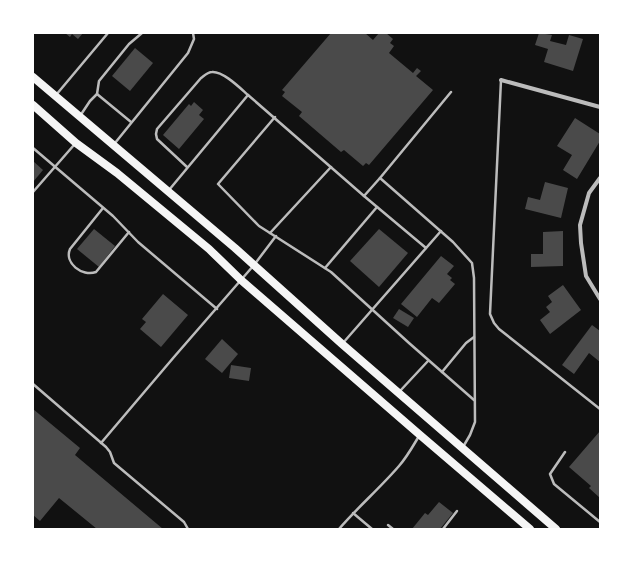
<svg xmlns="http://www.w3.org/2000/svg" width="633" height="562" font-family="'Libre Baskerville',serif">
<rect width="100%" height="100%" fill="#111"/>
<g fill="#4a4a4a">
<path d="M65 33H83L78 39 72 34 70 37Z"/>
<path d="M331 33H365L373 40 379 33H386L393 39 390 43 394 46 389 53 413 73 417 68 421 71 416 76 433 90 369 165 366 163 363 166 344 150 341 152 299 116 302 112 282 96 285 92 282 90Z"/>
<path d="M539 33 552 35 550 41 566 45 569 35 583 39 573 71 544 62 548 49 535 45Z"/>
<path d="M135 48 153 63 130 91 112 76Z"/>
<path d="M194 102 203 110 199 115 204 119 179 149 163 135 189 104 191 106Z"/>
<path d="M575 118 600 134V141L577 179 563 170 572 155 557 146Z"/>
<path d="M33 161 43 170 33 182Z"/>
<path d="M545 182 568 188 561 218 525 209 528 197 540 200Z"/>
<path d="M94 229 115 246 99 267 77 249Z"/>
<path d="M379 229 408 253 379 287 350 261Z"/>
<path d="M563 231V266L531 267V254H543V232Z"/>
<path d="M441 256 454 266 447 274 452 278 450 280 455 284 439 303 432 298 417 317 401 304Z"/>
<path d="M563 285 581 310 550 334 540 320 550 312 546 307 552 302 548 296Z"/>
<path d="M163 294 188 315 161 347 140 329 146 322 142 319Z"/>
<path d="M399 309 414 318 408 327 393 318Z"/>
<path d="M592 325 600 331V362L589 353 574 374 562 365Z"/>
<path d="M222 339 238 354 222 373 205 359Z"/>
<path d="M231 365 251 368 249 381 229 378Z"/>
<path d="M33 409 80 448 75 455 163 529H97L59 498 40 521 33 515Z"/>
<path d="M600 431V498L589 488 591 486 569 467Z"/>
<path d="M439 502 453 513 440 529H412L425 513 428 515Z"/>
</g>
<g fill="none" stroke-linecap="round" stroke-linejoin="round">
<g stroke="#bcbcbc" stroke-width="2.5">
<path d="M501 80 490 314 494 323 499 329 600 409"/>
<path d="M451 92 380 178 453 242 472 263 474 278 475 422 470 435 463 447"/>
<path d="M97 94 131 122"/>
<path d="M56 95 108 33"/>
<path d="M80 116 90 101 97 94 99 81 129 44 142 33"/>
<path d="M275 117 218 184 259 226 331 272 409 343 474 400"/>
<path d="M115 143 188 53 194 39 193 33"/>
<path d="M33 148 113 216 138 242 217 309"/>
<path d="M187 167 157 139 156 134 157 129 201 78C205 75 208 72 212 72 223 71 240 88 248 95"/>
<path d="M169 190 248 95 364 196 380 178"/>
<path d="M33 192 74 145"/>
<path d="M364 196 426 248"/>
<path d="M103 208 70 249C64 263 82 277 96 272L129 232"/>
<path d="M270 233 331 167"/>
<path d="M325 268 377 207"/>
<path d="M343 343 441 231"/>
<path d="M442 372 466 343 474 337"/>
<path d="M33 384 106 447 110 452 114 463 184 522 188 529"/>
<path d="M400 391 428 361"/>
<path d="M101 443 174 357 254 265 276 236"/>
<path d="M565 452 550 474 554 484 600 522"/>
<path d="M353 513 372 529"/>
<path d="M388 525 393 529"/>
<path d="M339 529C358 507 380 488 399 466 407 457 413 446 419 436"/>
<path d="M443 529 457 511"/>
</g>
<g stroke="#bcbcbc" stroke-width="4">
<path d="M501 80 600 107"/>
<path d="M600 178 589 193 580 225 581 243 586 276 600 299"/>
</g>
<g stroke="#f5f5f5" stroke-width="8">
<path d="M33 77 235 248 342 344 556 529"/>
<path d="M33 105 76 143 117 173 209 249 241 280 420 435 530 529"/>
</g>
</g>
<rect width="633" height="562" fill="none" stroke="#ffffff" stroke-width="68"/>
</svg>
